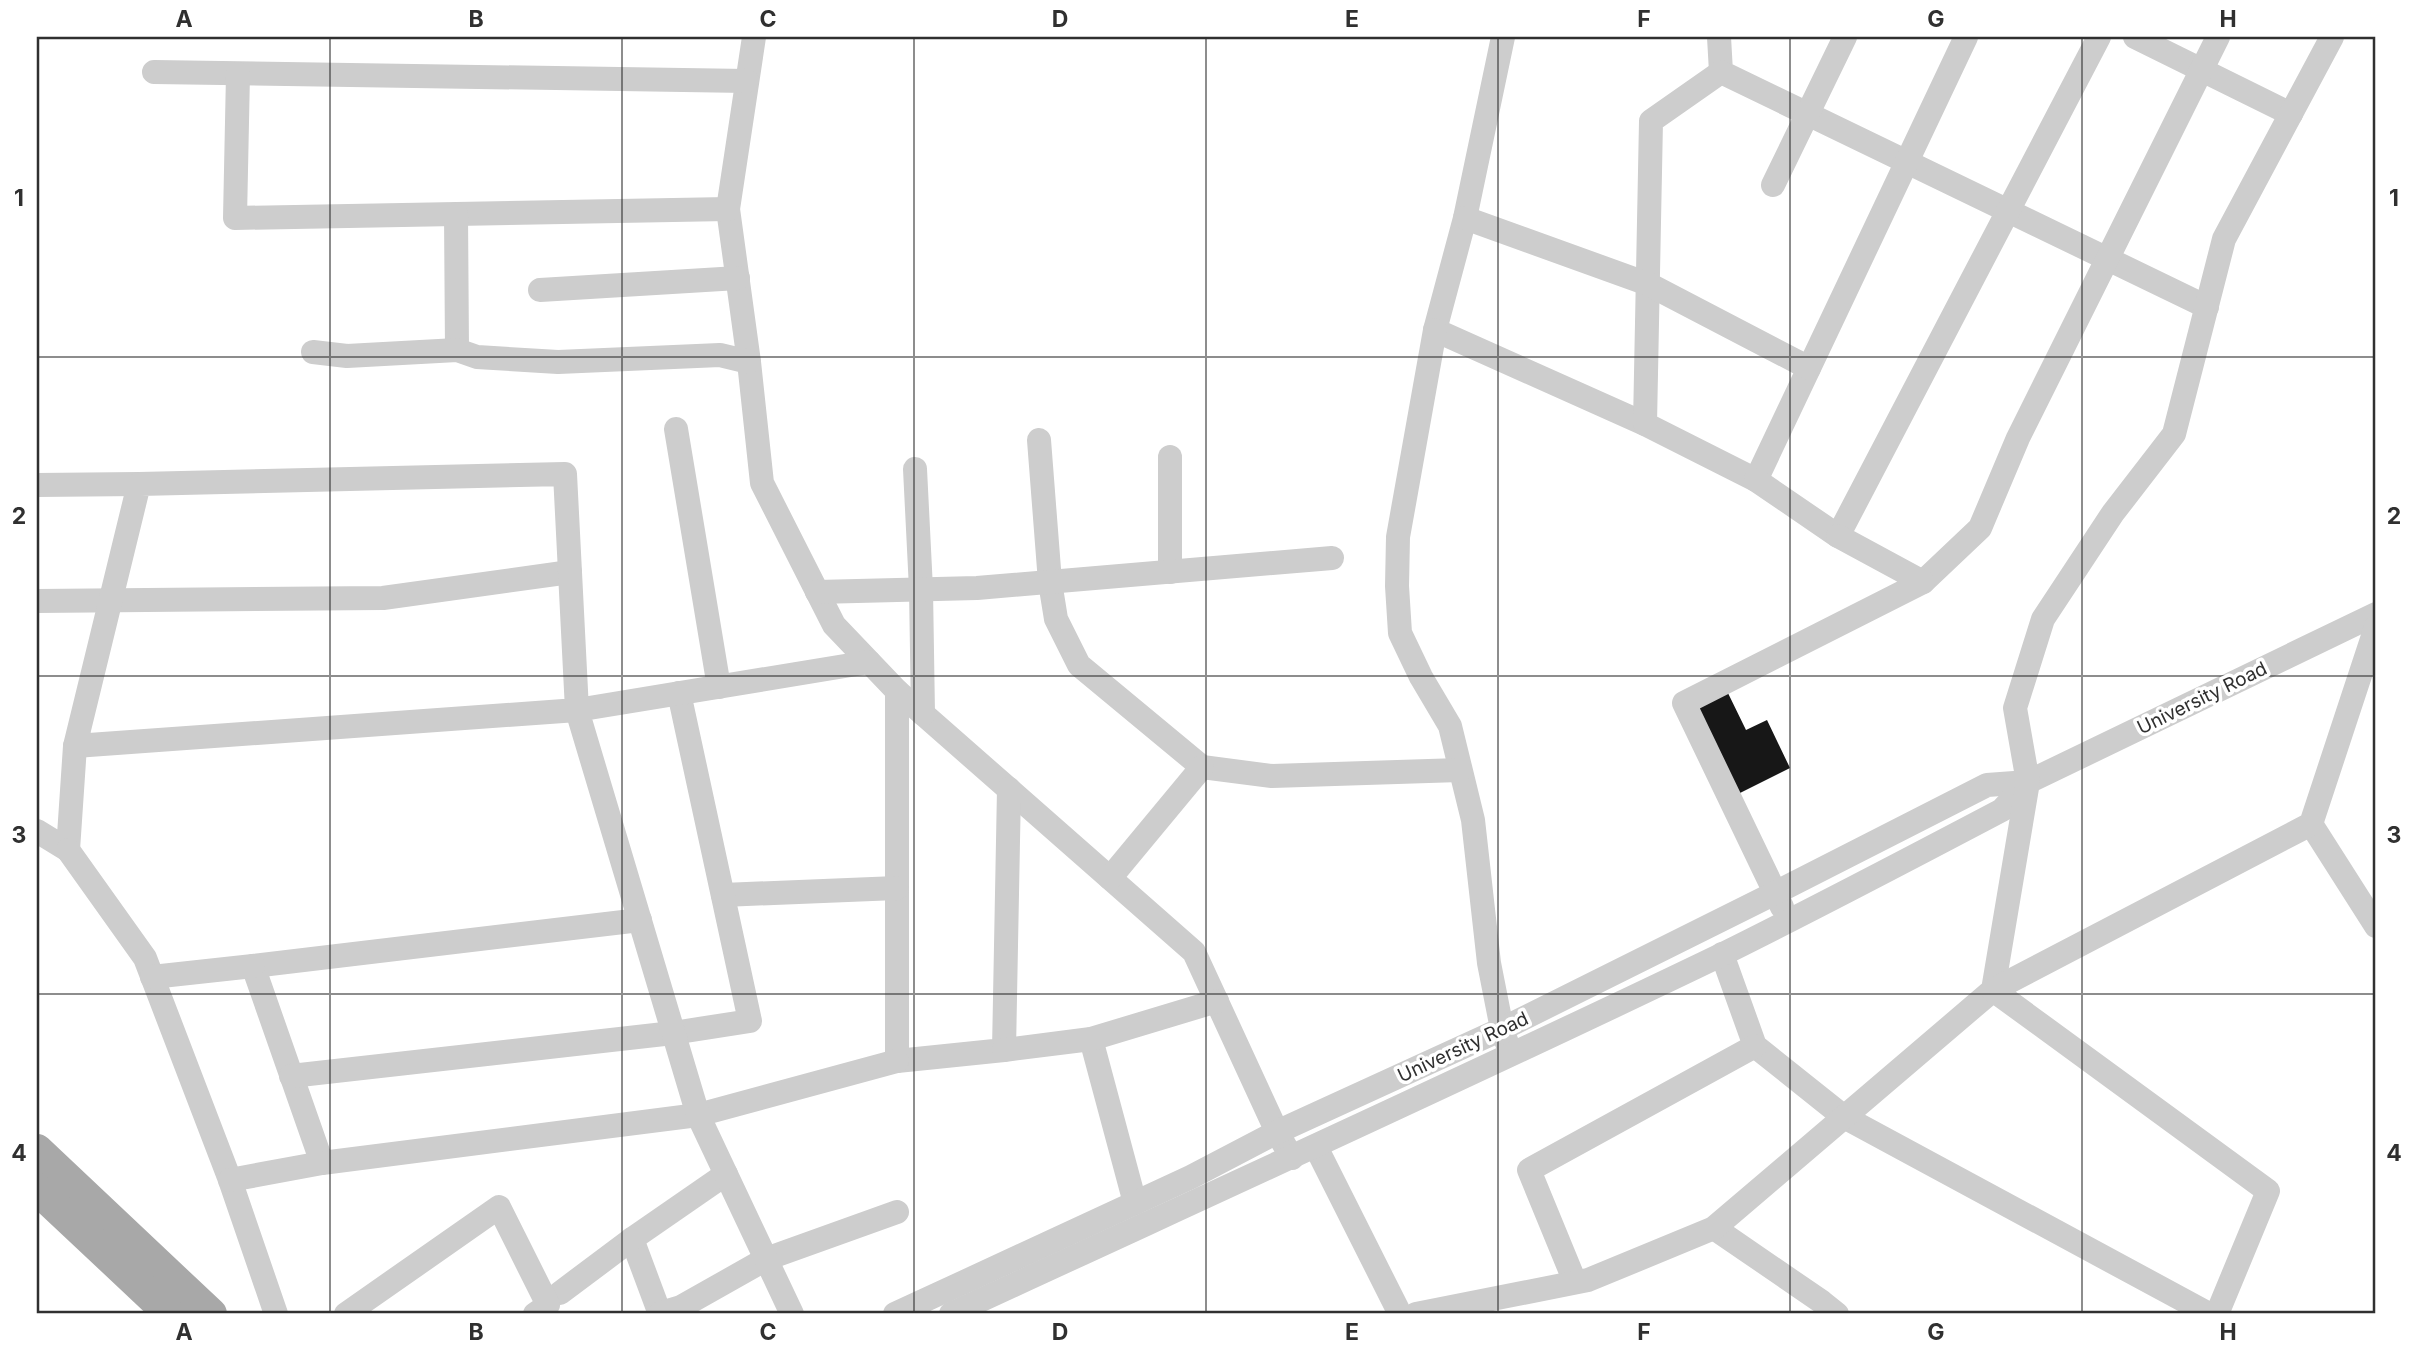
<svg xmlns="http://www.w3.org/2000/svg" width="2413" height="1351" font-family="Inter,sans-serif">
<rect width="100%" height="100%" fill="#fff"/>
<path fill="#171717" d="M1726 689 1746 730 1767 720 1790 768 1738 794 1694 705Z"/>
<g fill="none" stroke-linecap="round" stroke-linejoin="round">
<g stroke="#cdcdcd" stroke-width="24">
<path d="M754 37 728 209 749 362 762 483 834 625 897 691 1194 952 1277 1132 1292 1158"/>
<path d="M1503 37 1465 218 1435 330 1645 424"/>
<path d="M1719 37 1721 72 2207 307"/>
<path d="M2135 37 2291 114"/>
<path d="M154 72 747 81"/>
<path d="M1721 72 1651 121 1645 424 1756 480 1966 37"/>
<path d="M238 74 235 218 728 209"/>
<path d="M1773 185 1845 37"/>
<path d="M456 214 457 350"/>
<path d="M1465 218 1648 284 1809 368"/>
<path d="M540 290 738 278"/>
<path d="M1435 330 1398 537 1397 586 1400 633 1421 677 1450 726 1473 820 1489 963 1502 1029 1507 1043"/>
<path d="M313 352 347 356 457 350 477 357 558 362 720 355 749 362"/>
<path d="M676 429 719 687"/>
<path d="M1039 440 1050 582 1056 619 1079 665 1202 767 1272 776 1460 770"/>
<path d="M1170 457V572"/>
<path d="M915 469 921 589 923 714"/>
<path d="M1756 480 1838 536 2099 37"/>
<path d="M37 485 139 484"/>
<path d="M1923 582 1980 528 2018 438 2218 37"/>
<path d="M817 592 977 588 1332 558"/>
<path d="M37 601 383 598 570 572"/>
<path d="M897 691V1061L1004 1050 1009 789"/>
<path d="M2311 824 2376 926"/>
<path d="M37 831 68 850 75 746"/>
<path d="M68 850 145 958 230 1180 276 1314"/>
<path d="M1110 878 1202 767"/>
<path d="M723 895 897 888"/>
<path d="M1782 907 1684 703 1923 582 1838 536"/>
<path d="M640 920 253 966 322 1163 698 1115 897 1061"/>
<path d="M1722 954 1755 1046 1844 1117 2209 1314"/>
<path d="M152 977 253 966"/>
<path d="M1091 1039 1135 1203"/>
<path d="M1004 1050 1091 1039 1217 1001"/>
<path d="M291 1076 673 1033 750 1021 679 693"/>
<path d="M1316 1147 1400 1314"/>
<path d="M230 1180 322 1163"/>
<path d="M1714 1228 1822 1302 1837 1314"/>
<path d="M632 1239 660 1314"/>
<path d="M1575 1282 1529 1170 1755 1046"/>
<path d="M560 1293 632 1239 726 1174"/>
<path d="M661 1313 681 1307 766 1259 897 1212"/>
<path d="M346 1314 499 1207 548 1305 535 1314"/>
<path d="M792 1314 698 1115 577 710 565 474 139 484 75 746 577 710 869 662"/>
<path d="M895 1314 1191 1177 1277 1132 1502 1029 1775 893 1987 785 2028 782"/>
<path d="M951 1314C1208 1195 1466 1078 1721 955 1816 908 1909 859 2002 810L2028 782 2376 614"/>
<path d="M1416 1314 1588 1280 1714 1228 1993 990 2028 782 2015 708 2043 619 2113 513 2174 434 2224 239 2332 37"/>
<path d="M2217 1314 2268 1191 1993 990 2311 824 2376 627"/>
</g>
<g stroke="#a8a8a8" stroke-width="32">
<path d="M37 1150 211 1314"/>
<path d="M37 1189 170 1314"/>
</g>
</g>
<path fill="none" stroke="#303030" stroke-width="2" stroke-opacity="0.55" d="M330 37V1314M622 37V1314M914 37V1314M1206 37V1314M1498 37V1314M1790 37V1314M2082 37V1314M37 357H2376M37 676H2376M37 994H2376"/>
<g text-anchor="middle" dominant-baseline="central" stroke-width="7" stroke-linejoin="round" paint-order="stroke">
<g font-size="19" fill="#303030" stroke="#fff">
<text transform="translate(2202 698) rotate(-26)">University Road</text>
<text transform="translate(1463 1047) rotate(-25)">University Road</text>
</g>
</g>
<rect width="2413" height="1351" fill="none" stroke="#ffffff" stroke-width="77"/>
<rect x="38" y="38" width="2336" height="1274" fill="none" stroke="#303030" stroke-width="2.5"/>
<g font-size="23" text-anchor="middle" font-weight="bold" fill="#303030">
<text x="184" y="27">A</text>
<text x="476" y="27">B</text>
<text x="768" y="27">C</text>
<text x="1060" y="27">D</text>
<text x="1352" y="27">E</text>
<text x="1644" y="27">F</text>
<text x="1936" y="27">G</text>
<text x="2228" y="27">H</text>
<text x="19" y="206">1</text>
<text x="2394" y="206">1</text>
<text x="19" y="524">2</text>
<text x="2394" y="524">2</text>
<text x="19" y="843">3</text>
<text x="2394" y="843">3</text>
<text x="19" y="1161">4</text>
<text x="2394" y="1161">4</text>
<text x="184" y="1340">A</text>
<text x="476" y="1340">B</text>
<text x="768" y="1340">C</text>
<text x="1060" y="1340">D</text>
<text x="1352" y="1340">E</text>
<text x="1644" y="1340">F</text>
<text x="1936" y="1340">G</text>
<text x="2228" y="1340">H</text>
</g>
</svg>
